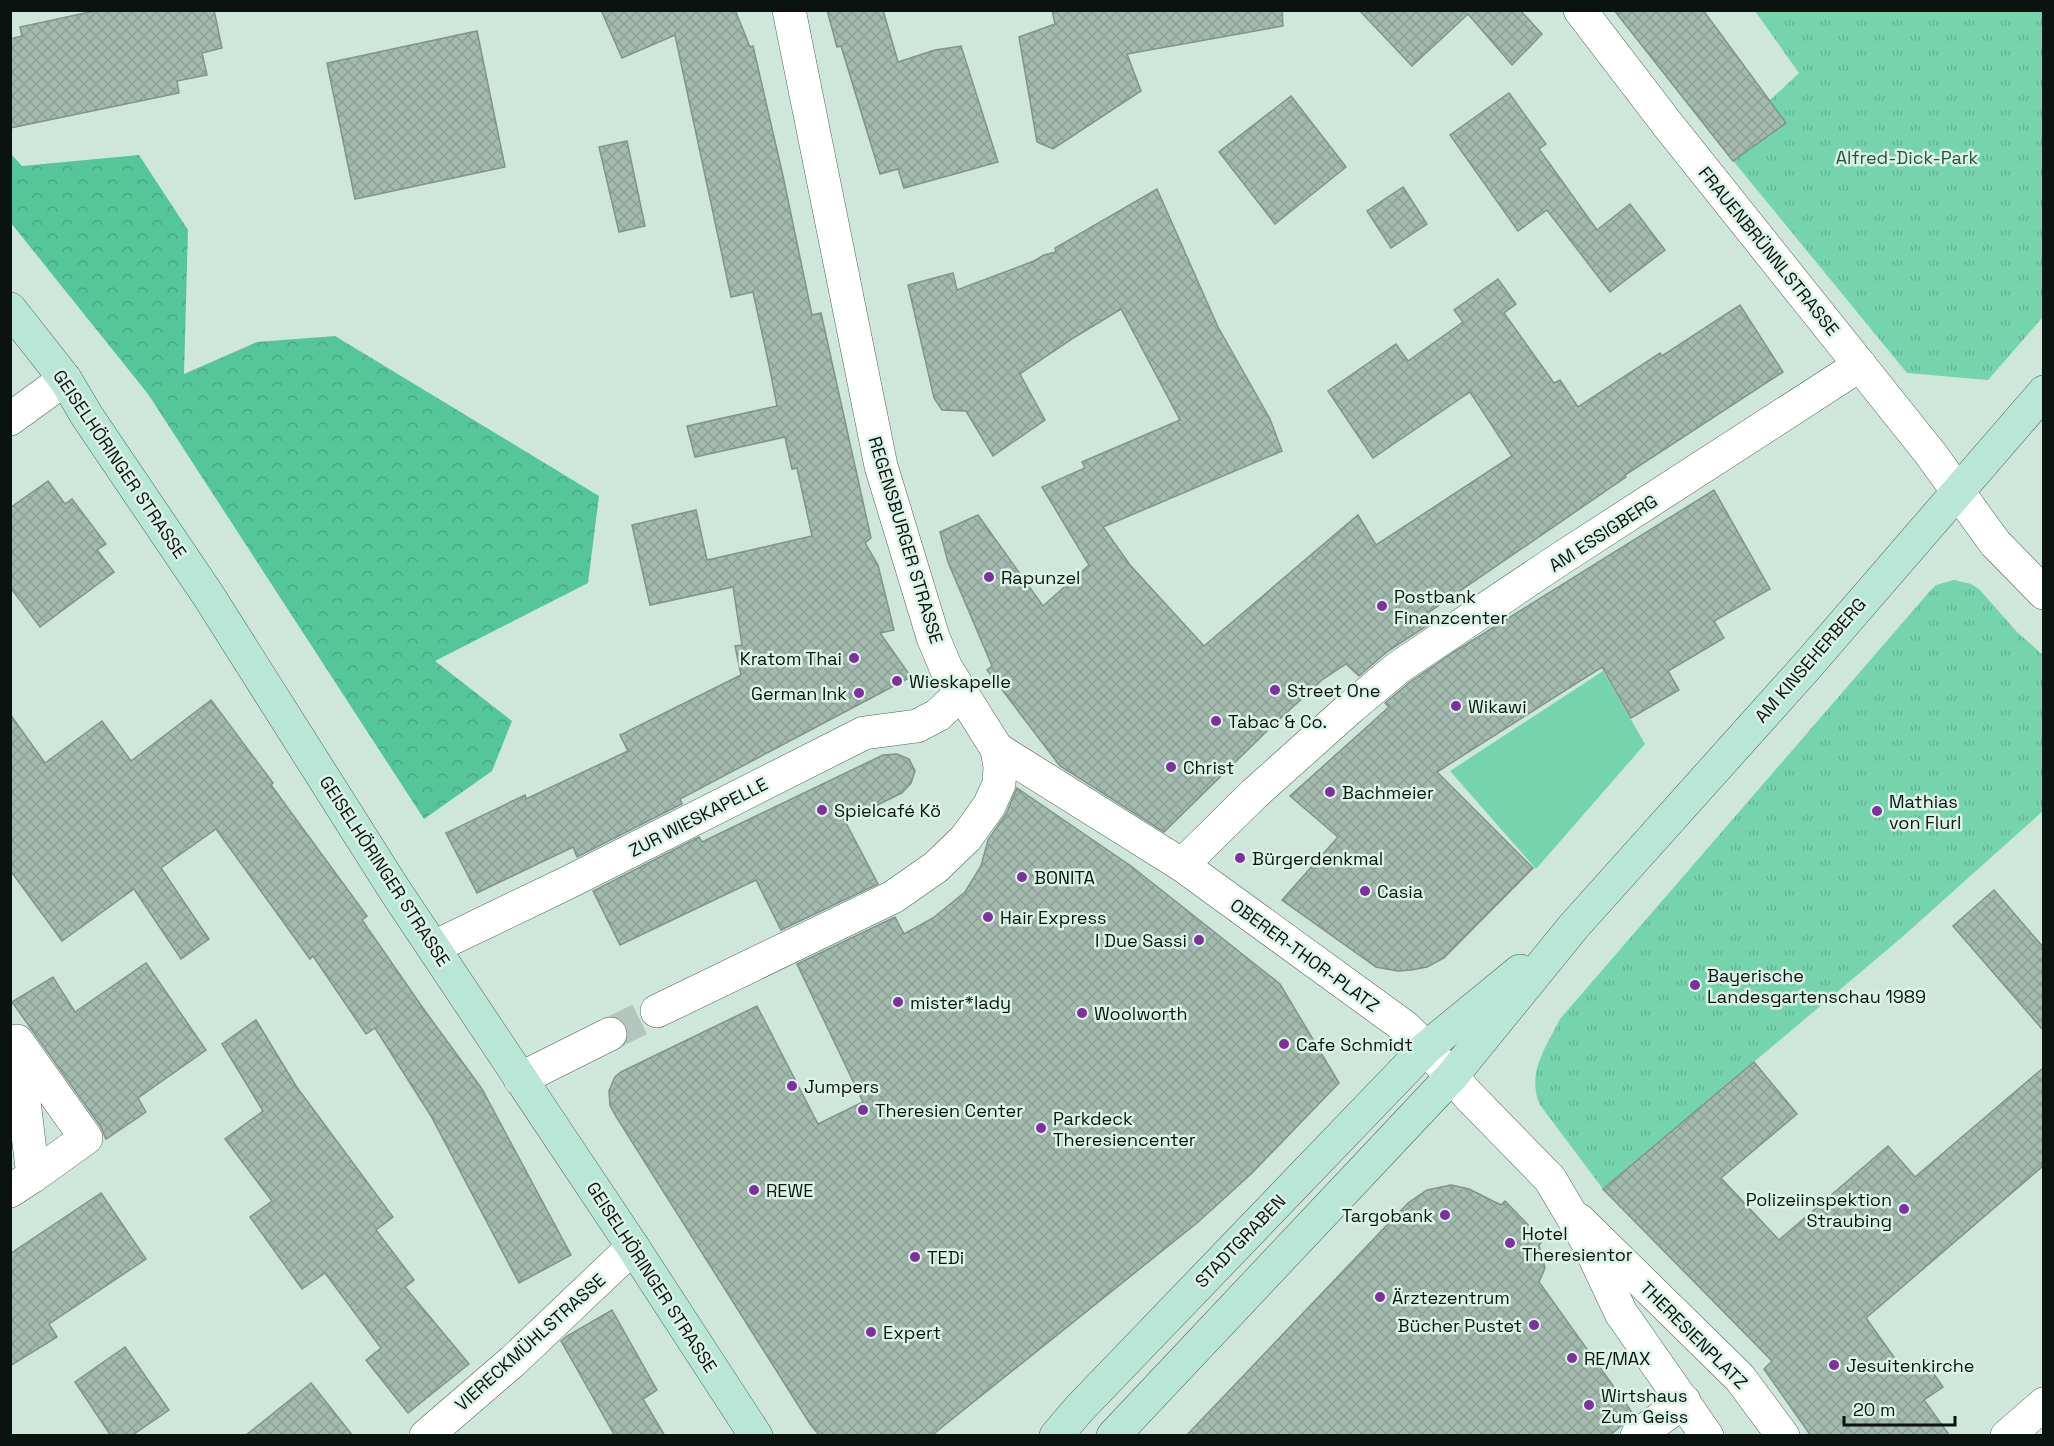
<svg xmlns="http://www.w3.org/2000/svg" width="2054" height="1446" font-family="'Space Grotesk',sans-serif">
<defs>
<pattern id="forest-crowns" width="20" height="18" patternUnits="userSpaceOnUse" patternTransform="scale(1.5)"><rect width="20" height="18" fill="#54c69a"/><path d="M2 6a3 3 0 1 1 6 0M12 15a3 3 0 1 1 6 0" fill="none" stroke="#48a984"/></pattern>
<pattern id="park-tufts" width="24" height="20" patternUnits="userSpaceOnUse" patternTransform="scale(1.5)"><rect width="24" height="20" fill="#76d4ad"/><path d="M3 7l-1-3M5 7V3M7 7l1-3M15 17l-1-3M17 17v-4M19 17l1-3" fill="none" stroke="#65b594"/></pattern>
<pattern id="building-cross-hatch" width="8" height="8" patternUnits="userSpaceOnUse" patternTransform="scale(1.5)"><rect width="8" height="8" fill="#a4baaf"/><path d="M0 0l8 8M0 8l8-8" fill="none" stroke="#8c9f96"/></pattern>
</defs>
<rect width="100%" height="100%" fill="#cfe6db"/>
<path fill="url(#forest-crowns)" d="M10 153 22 166 139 155 188 230 184 374 257 342 335 336 599 496 588 583 435 661 512 721 492 771 424 819 148 394 11 223Z"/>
<g fill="url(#park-tufts)">
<path d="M1755 11H2043V317L1988 380 1907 373 1721 146 1799 73Z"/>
<path d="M1954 580 1971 584 1979 589 2017 632 2043 655V811L1900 939 1603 1189 1540 1105C1526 1074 1546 1047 1560 1019L1930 591 1936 585Z"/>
</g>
<path fill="#76d4ad" d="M1603 671 1645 744 1536 869 1450 771Z"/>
<g fill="url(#building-cross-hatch)" stroke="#7f948a" stroke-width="1.5">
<path d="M99 10H214L222 48 202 53 207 75 177 81 179 93 10 128V39L22 36 20 27Z"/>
<path d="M601 10H735L750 47 753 46 783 176 812 315 821 313 871 538 865 543 878 565 894 630 880 633 911 677 680 799 682 804 577 857 573 847 477 893 446 833 525 795 526 799 628 751 620 735 741 675 735 646 742 645 733 587 650 605 632 525 696 510 707 560 812 536 797 468 792 469 785 437 695 457 687 426 777 406 769 365 753 292 731 297 675 35 622 58Z"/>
<path d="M827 10H883L898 62 935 50 961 46 998 162 904 188 898 169 880 174 841 46 837 47Z"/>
<path d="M1052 10H1282L1283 26 1127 54 1141 91 1053 149 1037 142 1019 37 1055 24Z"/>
<path d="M1359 10H1520L1542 34 1512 65 1468 14 1412 66Z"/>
<path d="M1614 10H1703L1786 123 1733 161Z"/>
<path d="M477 31 505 167 355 199 327 63Z"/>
<path d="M1509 93 1546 144 1539 149 1597 230 1630 204 1665 250 1610 292 1547 210 1518 231 1450 135Z"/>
<path d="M1291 96 1346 167 1275 224 1219 152Z"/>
<path d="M627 141 645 226 619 232 599 147Z"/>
<path d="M1403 187 1427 224 1391 248 1367 211Z"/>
<path d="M1157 189 1218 327 1270 419 1282 451 1103 527 1130 565 1204 646 1358 515 1376 545 1512 456 1470 392 1373 458 1328 391 1396 344 1408 361 1463 322 1454 310 1498 279 1516 304 1504 313 1554 383 1560 380 1578 407 1660 353 1662 356 1740 305 1783 372 1625 475 1626 477 1428 613 1434 621 1388 651 1359 676 1346 664 1322 680 1269 729 1164 832 1060 766 987 670 992 666 948 562 940 532 978 515 1043 606 1089 565 1042 487 1085 468 1082 462 1180 420 1121 309 1075 337 1020 374 1045 420 993 456 966 411 942 410 934 398 908 285 953 273 957 290 1034 261 1044 255 1056 252 1055 248Z"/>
<path d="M48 481 65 504 72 499 106 544 97 550 114 572 40 627 10 587V508Z"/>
<path d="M1714 490 1770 589 1714 621 1724 638 1668 671 1679 690 1631 718 1602 667 1437 772 1533 868 1444 958 1427 967 1411 970 1398 971 1376 967 1282 900 1338 837 1290 796 1389 707 1385 703 1410 682 1454 652Z"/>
<path d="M211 700 273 783 271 785 367 916 362 920 425 1011 482 1089 571 1255 519 1283 431 1116 375 1028 366 1034 313 956 310 959 216 829 161 868 209 939 181 959 134 889 62 941 10 870V714L45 763 102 721 131 761Z"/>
<path d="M897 754 909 759 915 771 911 783 902 793 845 821 878 884 781 930 756 880 620 945 593 891 699 837 702 842 883 755Z"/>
<path d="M1017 788 1131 866 1280 984 1339 1083 1251 1174 1197 1223 931 1436H820L810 1424 615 1115 610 1105 609 1091 615 1077 621 1072 757 1006 818 1124 863 1102 797 964 895 917 904 934 933 918 965 892 981 866 988 840 1006 814Z"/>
<path d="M1994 890 2043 947V1030L1953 926Z"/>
<path d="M146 963 206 1050 138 1098 146 1112 106 1139 101 1127 12 1002 53 977 75 1012Z"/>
<path d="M256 1020 296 1086 393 1217 376 1230 414 1280 405 1287 469 1364 408 1413 366 1360 381 1348 325 1273 302 1289 250 1217 272 1201 225 1139 263 1111 222 1044Z"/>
<path d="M1754 1062 1797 1114 1721 1178 1779 1240 1888 1146 1915 1177 2043 1068V1166L1866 1318 1906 1374 1924 1360 1943 1387 1924 1400 1950 1436H1811L1764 1369 1772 1361 1603 1189Z"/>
<path d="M1451 1185 1469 1189 1501 1205 1505 1201 1543 1240 1539 1245 1545 1268 1539 1282 1634 1415 1609 1436H1186L1408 1203 1427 1190Z"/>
<path d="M101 1193 146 1259 49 1324 57 1337 10 1366V1254Z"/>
<path d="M612 1310 657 1390 643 1399 665 1436H615L561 1341 567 1336Z"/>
<path d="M125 1347 169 1410 131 1436H111L75 1382Z"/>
<path d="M311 1383 353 1436H245Z"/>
</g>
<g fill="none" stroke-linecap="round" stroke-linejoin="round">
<path stroke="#b2c6bd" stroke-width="33" stroke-dasharray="33 16" stroke-linecap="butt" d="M610 1034 657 1011"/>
<g stroke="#4e6258" stroke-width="34">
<g id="pedestrian">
<path d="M997 749 1182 865 1405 1027 1426 1048"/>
<path d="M1182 865 1254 794 1350 708"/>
<path d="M1579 1220 1740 1378 1783 1436"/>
</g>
</g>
<g stroke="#4e6258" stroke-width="34">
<g id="minor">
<path d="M1580 10 1668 125 1930 453 1995 543 2044 593"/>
<path d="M10 419 65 379"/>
<path d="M1350 708 1399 667 1560 559 1860 365"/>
<path d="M17 1041 86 1138 33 1176"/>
<path d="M1426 1048 1470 1097 1550 1179 1588 1243 1621 1313 1707 1436"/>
<path d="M10 1191 33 1176 17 1044"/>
<path d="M426 1436 513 1361 633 1247"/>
<path d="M1637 1436 1684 1401"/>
<path d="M2007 1436 2044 1404"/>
</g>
</g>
<g stroke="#4e6258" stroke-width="34">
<g id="tertiary">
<path d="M434 947 567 883 864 733 917 726 938 715 961 693"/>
<path d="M657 1011 893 897 936 867 966 838 989 806 999 784 1000 767 997 749 946 668 933 637 881 466 789 10"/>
<path d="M520 1079 610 1034"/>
</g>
</g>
<g stroke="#4e6258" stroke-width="34">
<g id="secondary">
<path d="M10 309 65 379 87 416 208 595 394 889 633 1247 756 1436"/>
<path d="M1056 1436 1079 1409 1426 1048 1520 971"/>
<path d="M1113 1436 1452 1076 1574 926 1808 665 2044 392"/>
</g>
</g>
<use href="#pedestrian" stroke="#fff" stroke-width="33"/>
<use href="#minor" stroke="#fff" stroke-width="33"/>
<use href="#tertiary" stroke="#fff" stroke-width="33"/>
<use href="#secondary" stroke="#bae6d8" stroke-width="33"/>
</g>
<g fill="#802f9f" stroke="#dcf3e8" stroke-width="2">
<circle cx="989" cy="577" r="6"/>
<circle cx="1382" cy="606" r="6"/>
<circle cx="854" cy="658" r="6"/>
<circle cx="897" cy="681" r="6"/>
<circle cx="1275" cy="690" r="6"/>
<circle cx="859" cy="693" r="6"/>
<circle cx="1456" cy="706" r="6"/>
<circle cx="1216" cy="721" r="6"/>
<circle cx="1171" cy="767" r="6"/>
<circle cx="1330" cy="792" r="6"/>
<circle cx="822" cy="810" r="6"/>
<circle cx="1877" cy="811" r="6"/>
<circle cx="1240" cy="858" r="6"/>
<circle cx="1022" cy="877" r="6"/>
<circle cx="1365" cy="891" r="6"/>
<circle cx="988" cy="917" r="6"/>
<circle cx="1199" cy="940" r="6"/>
<circle cx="1695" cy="985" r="6"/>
<circle cx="898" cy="1002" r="6"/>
<circle cx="1082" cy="1013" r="6"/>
<circle cx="1284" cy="1044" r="6"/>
<circle cx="792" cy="1086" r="6"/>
<circle cx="863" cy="1110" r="6"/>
<circle cx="1041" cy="1128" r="6"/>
<circle cx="754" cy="1190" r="6"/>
<circle cx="1904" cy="1209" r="6"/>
<circle cx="1445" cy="1215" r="6"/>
<circle cx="1510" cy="1243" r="6"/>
<circle cx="915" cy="1257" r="6"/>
<circle cx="1380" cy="1297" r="6"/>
<circle cx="1534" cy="1325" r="6"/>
<circle cx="871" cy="1332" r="6"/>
<circle cx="1572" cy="1358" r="6"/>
<circle cx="1834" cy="1365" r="6"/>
<circle cx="1589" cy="1405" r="6"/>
</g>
<g text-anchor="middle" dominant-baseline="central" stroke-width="5" stroke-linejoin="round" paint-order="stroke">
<g font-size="18" fill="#255441" stroke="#dcf3e8">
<text x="1907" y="157">Alfred-Dick-Park</text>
</g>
<g font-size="18" fill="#0b1310" stroke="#dcf3e8">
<text transform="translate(1769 251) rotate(51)">FRAUENBRÜNNLSTRASSE</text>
<text transform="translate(120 464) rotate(56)">GEISELHÖRINGER STRASSE</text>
<text transform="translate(1603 533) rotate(-33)">AM ESSIGBERG</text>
<text transform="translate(906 540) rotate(73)">REGENSBURGER STRASSE</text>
<text transform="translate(1810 660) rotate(-49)">AM KINSEHERBERG</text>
<text transform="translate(698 817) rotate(-27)">ZUR WIESKAPELLE</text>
<text transform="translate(385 871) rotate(57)">GEISELHÖRINGER STRASSE</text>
<text transform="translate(1305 955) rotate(36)">OBERER-THOR-PLATZ</text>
<text transform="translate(1240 1241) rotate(-46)">STADTGRABEN</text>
<text transform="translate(652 1277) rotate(57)">GEISELHÖRINGER STRASSE</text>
<text transform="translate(1694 1335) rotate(45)">THERESIENPLATZ</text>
<text transform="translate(530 1342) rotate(-42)">VIERECKMÜHLSTRASSE</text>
</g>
<g font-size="18" fill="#0b1310" stroke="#dcf3e8" text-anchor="start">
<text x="1001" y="577">Rapunzel</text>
<text x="1394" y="596">Postbank<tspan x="1394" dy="21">Finanzcenter</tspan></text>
<text x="842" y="658" text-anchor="end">Kratom Thai</text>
<text x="909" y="681">Wieskapelle</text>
<text x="1287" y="690">Street One</text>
<text x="847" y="693" text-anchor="end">German Ink</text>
<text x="1468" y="706">Wikawi</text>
<text x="1228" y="721">Tabac &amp; Co.</text>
<text x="1183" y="767">Christ</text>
<text x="1342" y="792">Bachmeier</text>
<text x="1889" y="801">Mathias<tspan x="1889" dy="21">von Flurl</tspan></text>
<text x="834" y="810">Spielcafé Kö</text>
<text x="1252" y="858">Bürgerdenkmal</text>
<text x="1034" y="877">BONITA</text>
<text x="1377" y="891">Casia</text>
<text x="1000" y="917">Hair Express</text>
<text x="1187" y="940" text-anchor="end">I Due Sassi</text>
<text x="1707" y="975">Bayerische<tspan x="1707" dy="21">Landesgartenschau 1989</tspan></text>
<text x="910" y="1002">mister*lady</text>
<text x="1094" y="1013">Woolworth</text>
<text x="1296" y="1044">Cafe Schmidt</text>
<text x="804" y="1086">Jumpers</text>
<text x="875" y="1110">Theresien Center</text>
<text x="1053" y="1118">Parkdeck<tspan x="1053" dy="21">Theresiencenter</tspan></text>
<text x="766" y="1190">REWE</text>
<text x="1892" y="1199" text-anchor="end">Polizeiinspektion<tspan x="1892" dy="21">Straubing</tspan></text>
<text x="1433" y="1215" text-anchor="end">Targobank</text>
<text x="1522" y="1233">Hotel<tspan x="1522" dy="21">Theresientor</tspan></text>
<text x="927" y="1257">TEDi</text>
<text x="1392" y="1297">Ärztezentrum</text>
<text x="1522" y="1325" text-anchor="end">Bücher Pustet</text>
<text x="883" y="1332">Expert</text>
<text x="1584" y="1358">RE/MAX</text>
<text x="1846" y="1365">Jesuitenkirche</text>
<text x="1601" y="1395">Wirtshaus<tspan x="1601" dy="21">Zum Geiss</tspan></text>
</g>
</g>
<rect width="2054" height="1446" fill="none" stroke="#0b1310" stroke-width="24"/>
<path d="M1844 1416v9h111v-9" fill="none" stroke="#0b1310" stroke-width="3"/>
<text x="1853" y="1416" font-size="18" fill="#0b1310" stroke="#dcf3e8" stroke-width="4.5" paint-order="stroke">20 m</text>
</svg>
